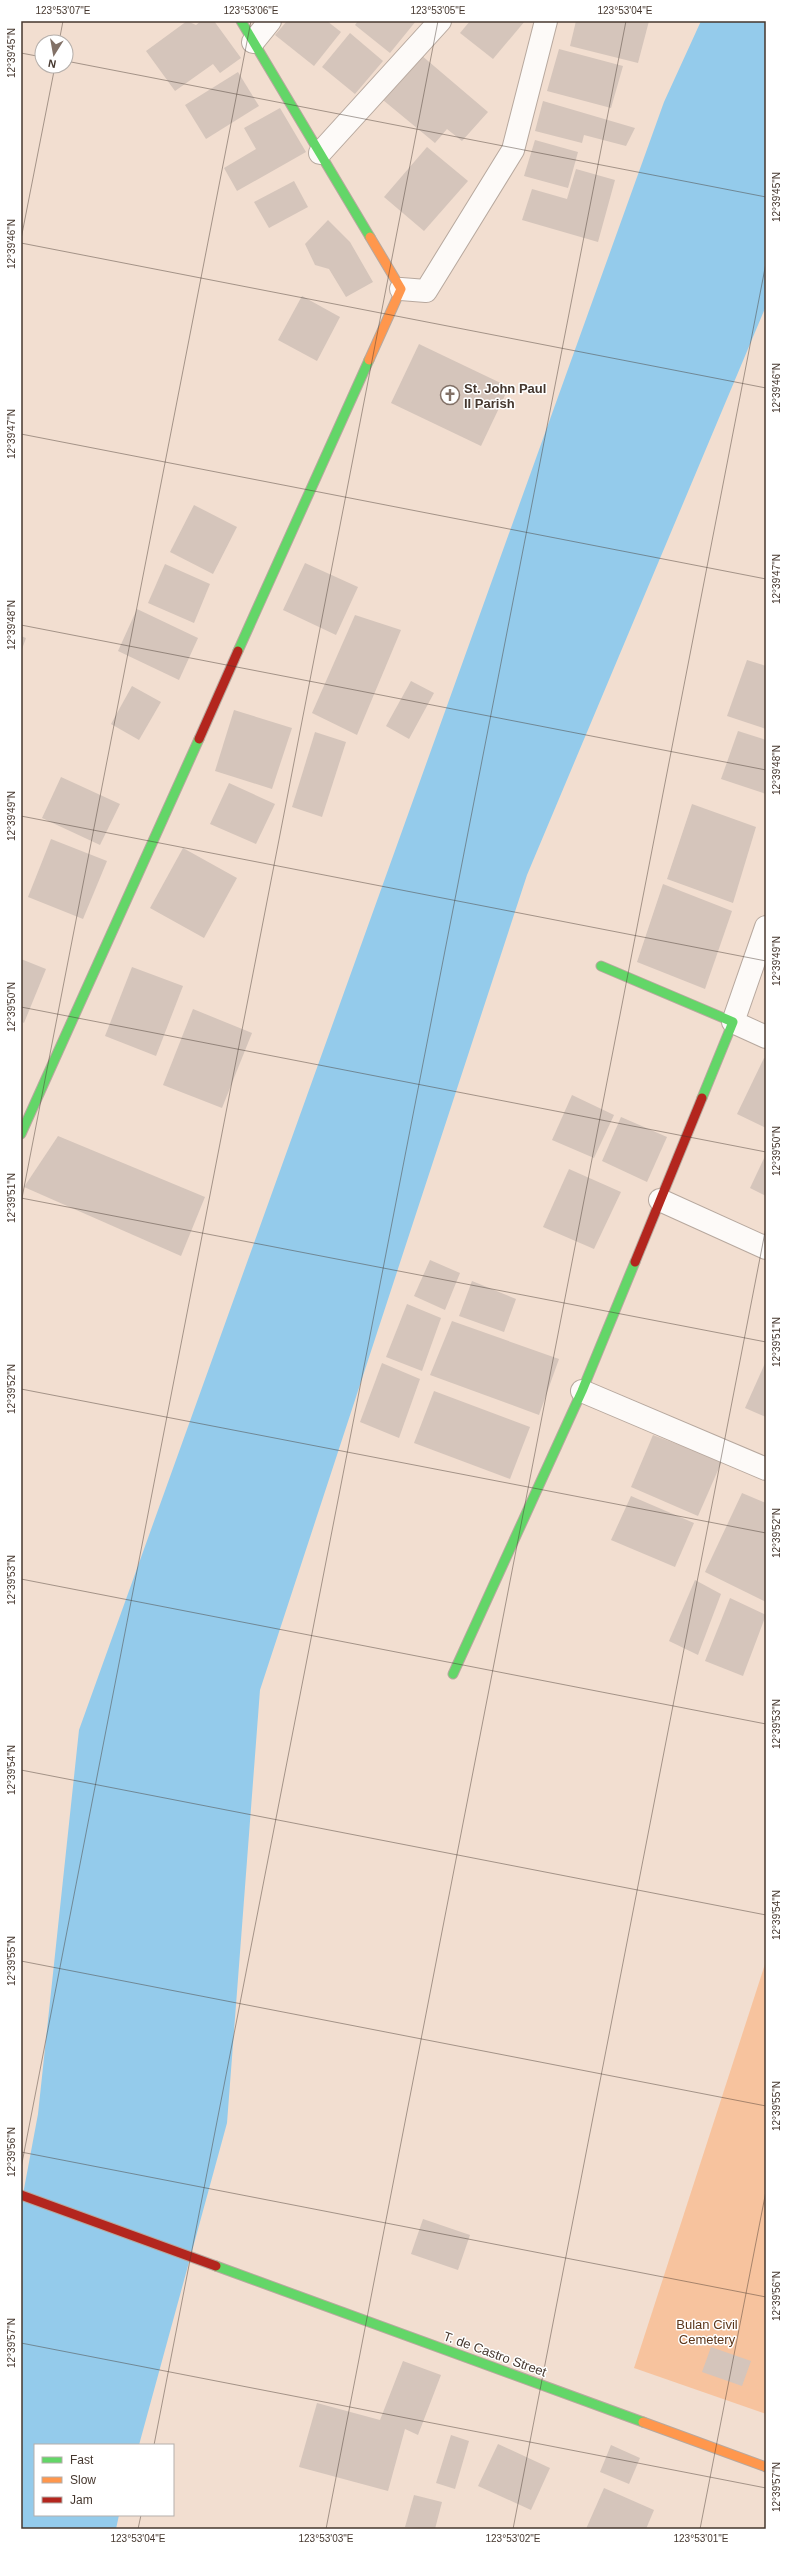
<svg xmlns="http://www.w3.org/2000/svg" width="787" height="2550" font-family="Arial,sans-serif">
<rect width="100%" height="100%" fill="#f2ded0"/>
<path fill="#f7c39e" d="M766 1961V2414L634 2368Z"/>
<path fill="#94cbeb" d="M701 21H766V306L527 875 260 1690 227 2123 139 2445H35V2515H119L116 2529H21V2205L38 2114 79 1730 664 102Z"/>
<g fill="#d5c5bb">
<path d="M187 21 196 25 201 21H214L241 58 220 73 213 64 175 91 146 51Z"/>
<path d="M287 21H327L341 32 314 66 275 35Z"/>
<path d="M358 21H416L390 53 355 25Z"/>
<path d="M470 21H525L493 59 460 33Z"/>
<path d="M576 21H649L638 63 570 46Z"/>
<path d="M350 33 383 61 355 94 322 67Z"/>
<path d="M559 49 623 66 611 108 547 91Z"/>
<path d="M421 55 488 112 462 141 447 129 435 143 383 100Z"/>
<path d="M238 72 259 106 206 139 185 105Z"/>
<path d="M543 101 635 128 626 146 584 135 582 143 535 131Z"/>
<path d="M280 108 306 152 237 191 224 168 256 149 244 128Z"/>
<path d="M535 140 578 152 568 188 524 176Z"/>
<path d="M427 147 468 181 424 231 384 197Z"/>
<path d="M576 169 615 180 598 242 522 220 532 189 567 199Z"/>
<path d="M294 181 308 207 269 228 254 202Z"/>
<path d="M328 220 350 242 373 282 346 297 329 269 315 265 305 244Z"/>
<path d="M302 296 340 317 317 361 278 340Z"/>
<path d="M419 344 509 387 481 446 391 403Z"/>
<path d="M194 505 237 527 213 574 170 552Z"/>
<path d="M305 563 358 587 336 635 283 610Z"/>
<path d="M165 564 210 584 194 623 148 603Z"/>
<path d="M137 609 198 638 179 680 118 651Z"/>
<path d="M355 615 401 630 357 735 312 713Z"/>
<path d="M21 636 26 638 21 652Z"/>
<path d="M747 660 766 666V729L727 716Z"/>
<path d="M411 681 434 693 409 739 386 726Z"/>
<path d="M132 686 161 702 139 740 111 724Z"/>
<path d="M234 710 292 728 272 789 215 771Z"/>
<path d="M738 731 766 740V794L721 779Z"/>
<path d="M315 732 346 742 322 817 292 807Z"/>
<path d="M61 777 120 804 100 845 42 818Z"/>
<path d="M229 783 275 804 256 844 210 824Z"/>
<path d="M692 804 756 827 733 903 667 879Z"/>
<path d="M51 839 107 861 83 919 28 897Z"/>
<path d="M183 848 237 878 204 938 150 908Z"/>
<path d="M663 884 732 911 705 989 637 962Z"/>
<path d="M21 959 46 969 24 1023 21 1021Z"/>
<path d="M132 967 183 986 156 1056 105 1036Z"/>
<path d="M193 1009 252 1033 222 1108 163 1085Z"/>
<path d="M764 1058 766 1059V1128L737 1114Z"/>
<path d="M572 1095 614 1115 594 1158 552 1140Z"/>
<path d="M621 1117 667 1137 647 1182 602 1161Z"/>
<path d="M58 1136 205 1197 181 1256 24 1187Z"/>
<path d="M766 1154V1196L750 1188Z"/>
<path d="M569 1169 621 1192 594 1249 543 1227Z"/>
<path d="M430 1260 460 1273 445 1310 414 1296Z"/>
<path d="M472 1281 516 1299 504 1332 459 1316Z"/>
<path d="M407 1304 441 1318 422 1371 386 1357Z"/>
<path d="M452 1321 559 1359 539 1415 430 1375Z"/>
<path d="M766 1361V1417L745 1408Z"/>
<path d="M382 1363 420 1379 399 1438 360 1422Z"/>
<path d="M434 1391 530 1427 510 1479 414 1443Z"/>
<path d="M653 1435 722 1461 698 1516 631 1487Z"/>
<path d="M742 1493 766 1503V1602L705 1572Z"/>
<path d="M631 1496 694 1523 675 1567 611 1540Z"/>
<path d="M695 1580 721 1594 698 1655 669 1641Z"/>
<path d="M730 1598 766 1615 743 1676 705 1661Z"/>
<path d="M423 2219 470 2235 458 2270 411 2254Z"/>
<path d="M711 2347 751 2361 742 2386 702 2372Z"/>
<path d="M403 2361 441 2375 418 2435 405 2429 388 2491 299 2467 317 2403 380 2420Z"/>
<path d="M451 2435 469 2441 455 2489 436 2483Z"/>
<path d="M498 2444 550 2468 531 2510 478 2486Z"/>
<path d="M611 2445 640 2458 629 2484 600 2472Z"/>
<path d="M604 2488 654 2510 646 2529H586Z"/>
<path d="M414 2495 442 2502 435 2529 405 2527Z"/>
</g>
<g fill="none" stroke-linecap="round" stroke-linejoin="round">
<g stroke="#b7a89e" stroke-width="24">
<g id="street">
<path d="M253 42 270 21"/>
<path d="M320 153 440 21"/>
<path d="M401 289 426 291 513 150 546 21"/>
<path d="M766 927 733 1022 766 1037"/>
<path d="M660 1200 766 1248"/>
<path d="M582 1391 766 1469"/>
</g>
</g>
<g stroke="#b7a89e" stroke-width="11">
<g id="fast">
<path d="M241 21 370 237"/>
<path d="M238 651 369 360"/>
<path d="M601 966 733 1022 702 1098"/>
<path d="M21 1134 199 739"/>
<path d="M453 1674 582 1391 635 1262"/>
<path d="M216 2266 643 2422"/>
</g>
</g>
<g stroke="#b7a89e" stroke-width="11">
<g id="slow">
<path d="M369 360 401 289 370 237"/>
<path d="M643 2422 766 2467"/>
</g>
</g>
<g stroke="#b7a89e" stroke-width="11">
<g id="jam">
<path d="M199 739 238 651"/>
<path d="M635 1262 702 1098"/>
<path d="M21 2195 216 2266"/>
</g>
</g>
<use href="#street" stroke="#fdfaf8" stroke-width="22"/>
<use href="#fast" stroke="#63d668" stroke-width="9"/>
<use href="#slow" stroke="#ff974d" stroke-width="9"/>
<use href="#jam" stroke="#b3261e" stroke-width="9"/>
</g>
<path fill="none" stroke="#45372e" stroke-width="1" stroke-opacity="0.45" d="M59 42 63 21M21 53 42 57M66 61 766 197M21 239 55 66M21 243 766 388M21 434 766 579M21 625 766 770M21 816 766 961M21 1007 766 1152M21 1198 766 1342M21 1203 251 21M21 1389 766 1533M21 1579 766 1724M21 1770 766 1915M21 1961 766 2106M21 2152 766 2297M21 2168 438 21M21 2343 766 2488M154 2445 626 21M138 2529 141 2515M326 2529 766 263M513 2529 766 1227M700 2529 766 2191"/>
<defs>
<g id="church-ring" transform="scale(1)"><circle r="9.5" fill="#fff" stroke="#827167" stroke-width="1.5"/><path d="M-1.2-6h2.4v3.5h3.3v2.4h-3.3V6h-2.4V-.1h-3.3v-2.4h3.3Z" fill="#827167"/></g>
</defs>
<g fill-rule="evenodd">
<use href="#church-ring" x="450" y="395"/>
</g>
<g text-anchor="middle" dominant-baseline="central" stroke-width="3" stroke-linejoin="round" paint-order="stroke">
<g font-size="13" font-weight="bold" fill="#45372e" stroke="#fff" text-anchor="start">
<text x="464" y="388">St. John Paul<tspan x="464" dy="15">II Parish</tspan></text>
</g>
<g font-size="13" fill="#5c361a" stroke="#fff">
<text x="707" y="2324">Bulan Civil<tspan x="707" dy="15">Cemetery</tspan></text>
</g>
<g font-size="13" fill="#45372e" stroke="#fff">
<text transform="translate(495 2354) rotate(20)">T. de Castro Street</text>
</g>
</g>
<rect width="787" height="2550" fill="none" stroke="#ffffff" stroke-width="44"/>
<rect x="34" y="2444" width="140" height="72" fill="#ffffff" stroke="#b5afab"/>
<rect x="42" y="2457" width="20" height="6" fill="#63d668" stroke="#b5afab"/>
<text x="70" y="2464" font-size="12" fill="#45372e">Fast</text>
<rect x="42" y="2477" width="20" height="6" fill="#ff974d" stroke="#b5afab"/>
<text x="70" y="2484" font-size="12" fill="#45372e">Slow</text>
<rect x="42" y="2497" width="20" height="6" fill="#b3261e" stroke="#b5afab"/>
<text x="70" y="2504" font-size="12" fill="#45372e">Jam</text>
<g transform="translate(54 54) rotate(191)"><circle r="19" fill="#ffffff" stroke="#b5afab"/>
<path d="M0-3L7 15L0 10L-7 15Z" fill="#827167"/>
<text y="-6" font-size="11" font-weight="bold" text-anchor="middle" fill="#45372e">N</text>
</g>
<rect x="22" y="22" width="743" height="2506" fill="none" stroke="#45372e" stroke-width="1.5"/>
<g font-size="10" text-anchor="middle" fill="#45372e">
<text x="63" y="14">123°53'07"E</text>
<text x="251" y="14">123°53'06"E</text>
<text x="438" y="14">123°53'05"E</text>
<text x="625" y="14">123°53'04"E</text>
<text transform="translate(11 53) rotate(-90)" y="4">12°39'45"N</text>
<text transform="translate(776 197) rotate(-90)" y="4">12°39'45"N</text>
<text transform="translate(11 244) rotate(-90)" y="4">12°39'46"N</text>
<text transform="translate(776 388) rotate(-90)" y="4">12°39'46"N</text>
<text transform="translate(11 434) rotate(-90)" y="4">12°39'47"N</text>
<text transform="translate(776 579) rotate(-90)" y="4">12°39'47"N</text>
<text transform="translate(11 625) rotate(-90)" y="4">12°39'48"N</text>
<text transform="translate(776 770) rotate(-90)" y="4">12°39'48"N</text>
<text transform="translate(11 816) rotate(-90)" y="4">12°39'49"N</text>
<text transform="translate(776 961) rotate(-90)" y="4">12°39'49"N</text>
<text transform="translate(11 1007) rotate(-90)" y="4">12°39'50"N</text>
<text transform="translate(776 1151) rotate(-90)" y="4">12°39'50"N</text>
<text transform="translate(11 1198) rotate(-90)" y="4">12°39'51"N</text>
<text transform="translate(776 1342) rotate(-90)" y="4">12°39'51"N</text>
<text transform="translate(11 1389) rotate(-90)" y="4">12°39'52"N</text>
<text transform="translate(776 1533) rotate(-90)" y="4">12°39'52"N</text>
<text transform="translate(11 1580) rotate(-90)" y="4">12°39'53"N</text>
<text transform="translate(776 1724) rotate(-90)" y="4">12°39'53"N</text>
<text transform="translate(11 1770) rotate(-90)" y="4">12°39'54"N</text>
<text transform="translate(776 1915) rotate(-90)" y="4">12°39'54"N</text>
<text transform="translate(11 1961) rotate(-90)" y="4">12°39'55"N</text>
<text transform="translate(776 2106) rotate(-90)" y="4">12°39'55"N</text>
<text transform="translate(11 2152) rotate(-90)" y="4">12°39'56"N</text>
<text transform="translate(776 2296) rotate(-90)" y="4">12°39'56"N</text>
<text transform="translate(11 2343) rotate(-90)" y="4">12°39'57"N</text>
<text transform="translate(776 2487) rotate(-90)" y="4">12°39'57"N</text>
<text x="138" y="2542">123°53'04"E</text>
<text x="326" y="2542">123°53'03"E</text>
<text x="513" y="2542">123°53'02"E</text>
<text x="701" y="2542">123°53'01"E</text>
</g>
</svg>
